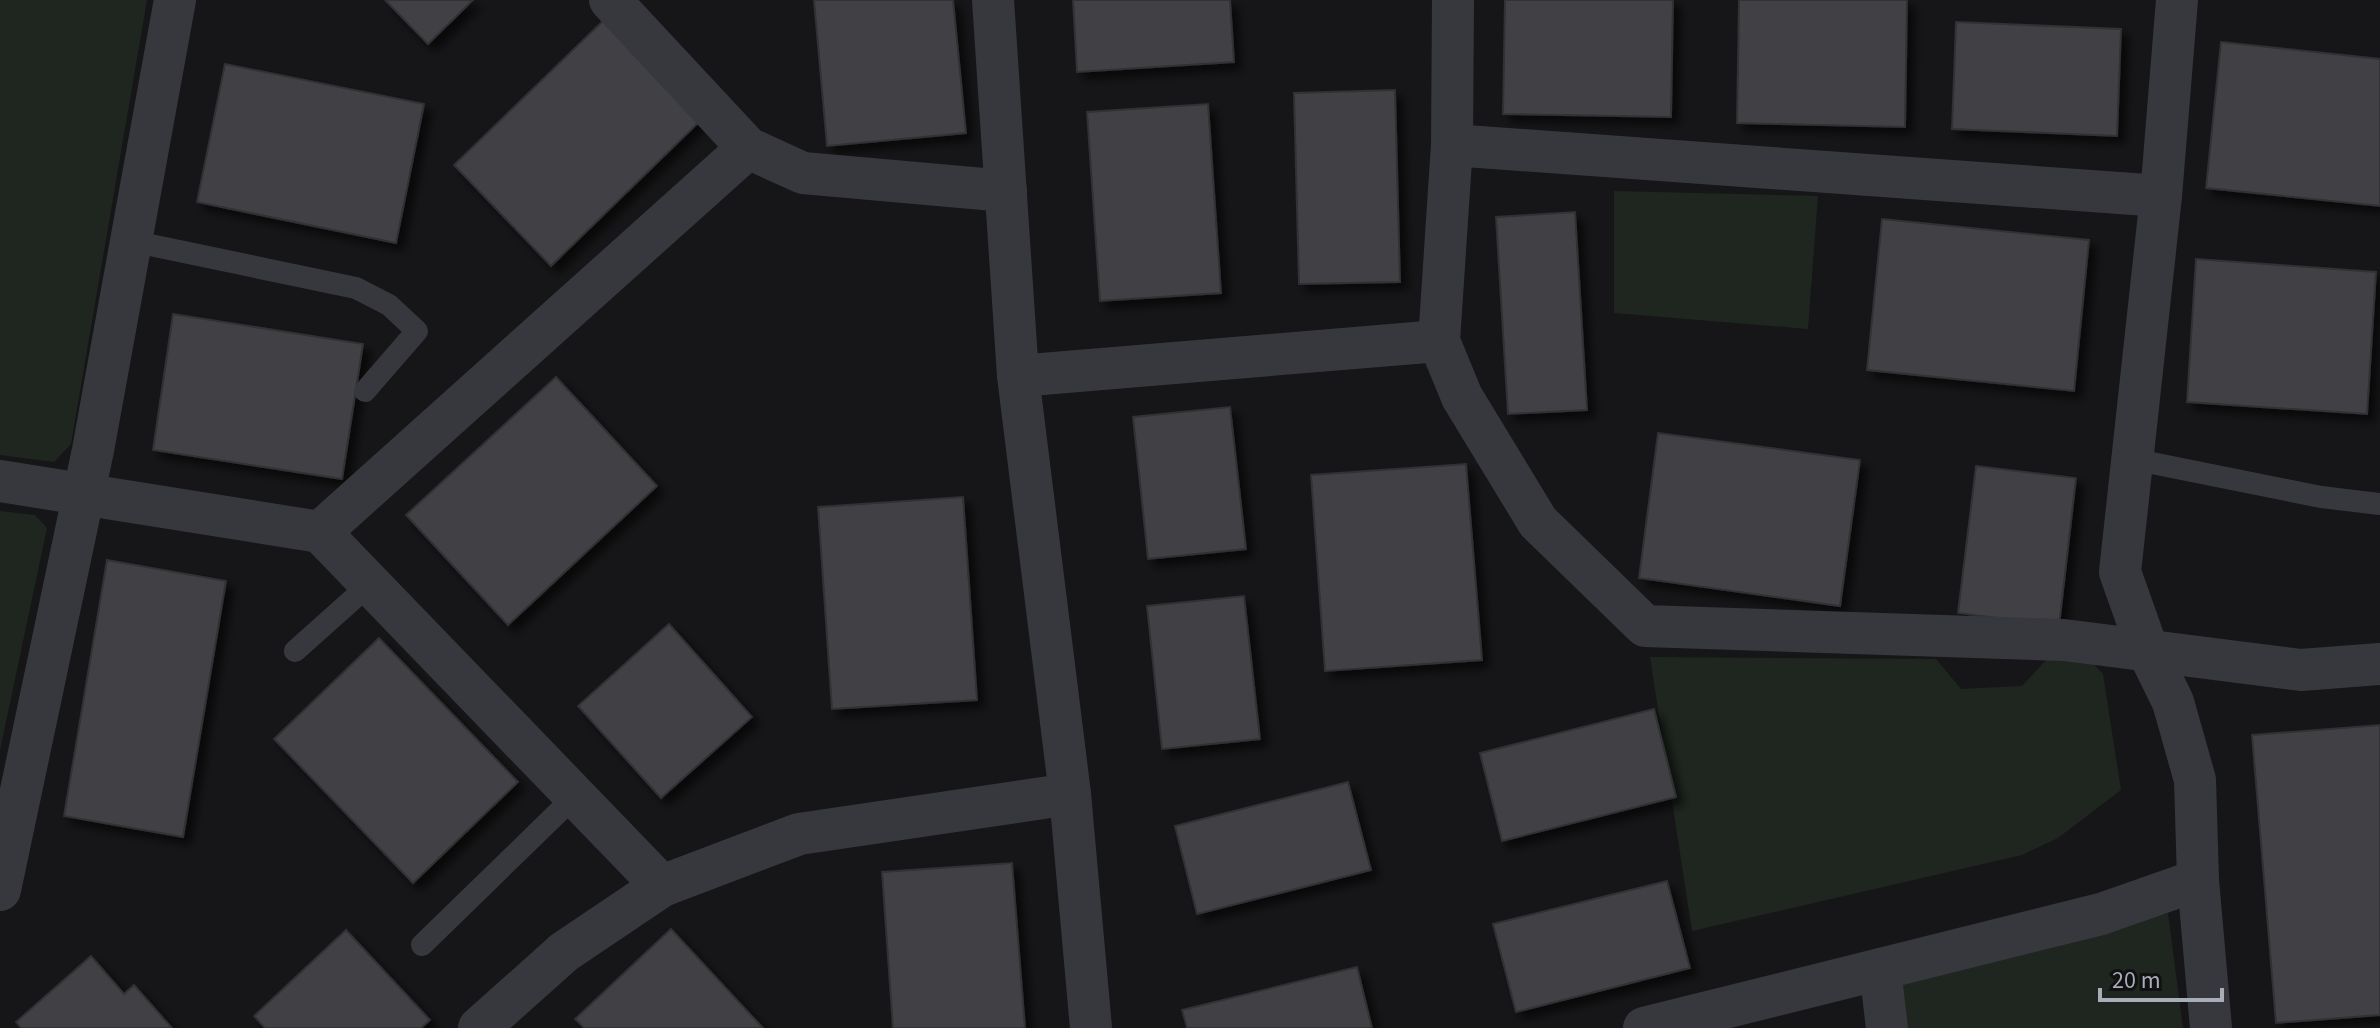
<svg xmlns="http://www.w3.org/2000/svg" width="2380" height="1028" font-family="'Source Sans 3',sans-serif">
<defs>
<filter id="shadow"><feDropShadow dx="7" dy="7" stdDeviation="4" flood-color="#0009"/></filter>
</defs>
<rect width="100%" height="100%" fill="#161618"/>
<g fill="#1e261f">
<path d="M0 0H147L71 444 54 462 0 455Z"/>
<path d="M1614 191 1818 196 1808 329 1614 313Z"/>
<path d="M0 511 35 515 47 528 0 750Z"/>
<path d="M1650 657 1936 659 1961 689 2022 686 2046 660 2088 658 2103 674 2121 790 2058 838 2022 855 1692 931Z"/>
<path d="M2168 913 2183 1028H1904L1898 979Z"/>
</g>
<g fill="#404145" stroke="#303034" stroke-width="2" filter="url(#shadow)">
<path d="M385 0H473L428 44Z"/>
<path d="M814 0H953L966 133 827 146Z"/>
<path d="M1073 0H1230L1234 62 1077 72Z"/>
<path d="M1505 0H1673L1671 117 1503 114Z"/>
<path d="M1739 0H1907L1905 127 1737 123Z"/>
<path d="M603 21 700 121 551 266 454 165Z"/>
<path d="M1956 22 2121 29 2117 136 1952 129Z"/>
<path d="M2221 42 2380 59V206L2206 188Z"/>
<path d="M225 64 424 104 396 243 197 202Z"/>
<path d="M1395 90 1400 282 1299 284 1294 93Z"/>
<path d="M1208 104 1221 293 1100 301 1087 112Z"/>
<path d="M1575 212 1587 410 1508 414 1496 217Z"/>
<path d="M1882 219 2089 240 2074 391 1867 370Z"/>
<path d="M2196 259 2376 272 2367 414 2187 402Z"/>
<path d="M173 314 363 344 342 479 153 450Z"/>
<path d="M556 377 657 486 508 625 406 515Z"/>
<path d="M1230 407 1246 549 1148 559 1133 417Z"/>
<path d="M1658 433 1860 460 1840 606 1639 578Z"/>
<path d="M1466 464 1482 660 1325 671 1311 475Z"/>
<path d="M1976 466 2076 478 2059 626 1958 613Z"/>
<path d="M963 497 977 700 832 709 818 507Z"/>
<path d="M107 560 226 581 183 837 64 816Z"/>
<path d="M1244 596 1260 739 1162 749 1147 606Z"/>
<path d="M669 624 752 717 661 798 578 706Z"/>
<path d="M379 638 518 782 413 883 274 739Z"/>
<path d="M1654 709 1676 797 1502 841 1480 753Z"/>
<path d="M2380 725V1015L2276 1023 2252 735Z"/>
<path d="M1348 782 1371 870 1197 914 1175 826Z"/>
<path d="M1012 863 1025 1028H893L882 872Z"/>
<path d="M1667 881 1690 968 1516 1012 1493 924Z"/>
<path d="M671 929 763 1028H584L575 1019Z"/>
<path d="M346 930 430 1020 421 1028H265L254 1016Z"/>
<path d="M91 956 124 994 134 985 172 1028H21L16 1022Z"/>
<path d="M1357 967 1372 1028H1187L1182 1010Z"/>
</g>
<g fill="none" stroke-linecap="round" stroke-linejoin="round">
<g stroke="#37383d" stroke-width="22">
<path d="M131 241 356 288 389 305 417 331 365 391"/>
<path d="M2132 459 2321 497 2380 504"/>
<path d="M295 651 370 584"/>
<path d="M422 945 575 796"/>
</g>
<g stroke="#37383d" stroke-width="42">
<path d="M610 0 748 148 803 173 1006 191"/>
<path d="M993 0 1018 376 1070 794 1091 1028"/>
<path d="M1453 0 1452 145 1439 341 1462 397 1538 522 1645 626 2064 640 2301 670 2380 664"/>
<path d="M1452 145 2161 196"/>
<path d="M1018 376 1439 341"/>
<path d="M0 481 320 532 662 886"/>
<path d="M320 532 748 148"/>
<path d="M2198 880 2211 1028"/>
<path d="M0 890 93 450 175 0"/>
<path d="M1880 969 1887 1028"/>
<path d="M479 1028 564 952 662 886 799 834 1070 794"/>
<path d="M1644 1028 2101 914 2198 880 2195 780 2173 702 2148 651 2120 572 2161 196 2177 0"/>
</g>
</g>
<path d="M2100 988v12h122v-12" fill="none" stroke="#a8adb8" stroke-width="4"/>
<text x="2112" y="988" font-size="24" fill="#a8adb8" stroke="#111113" stroke-width="6" paint-order="stroke">20 m</text>
</svg>
